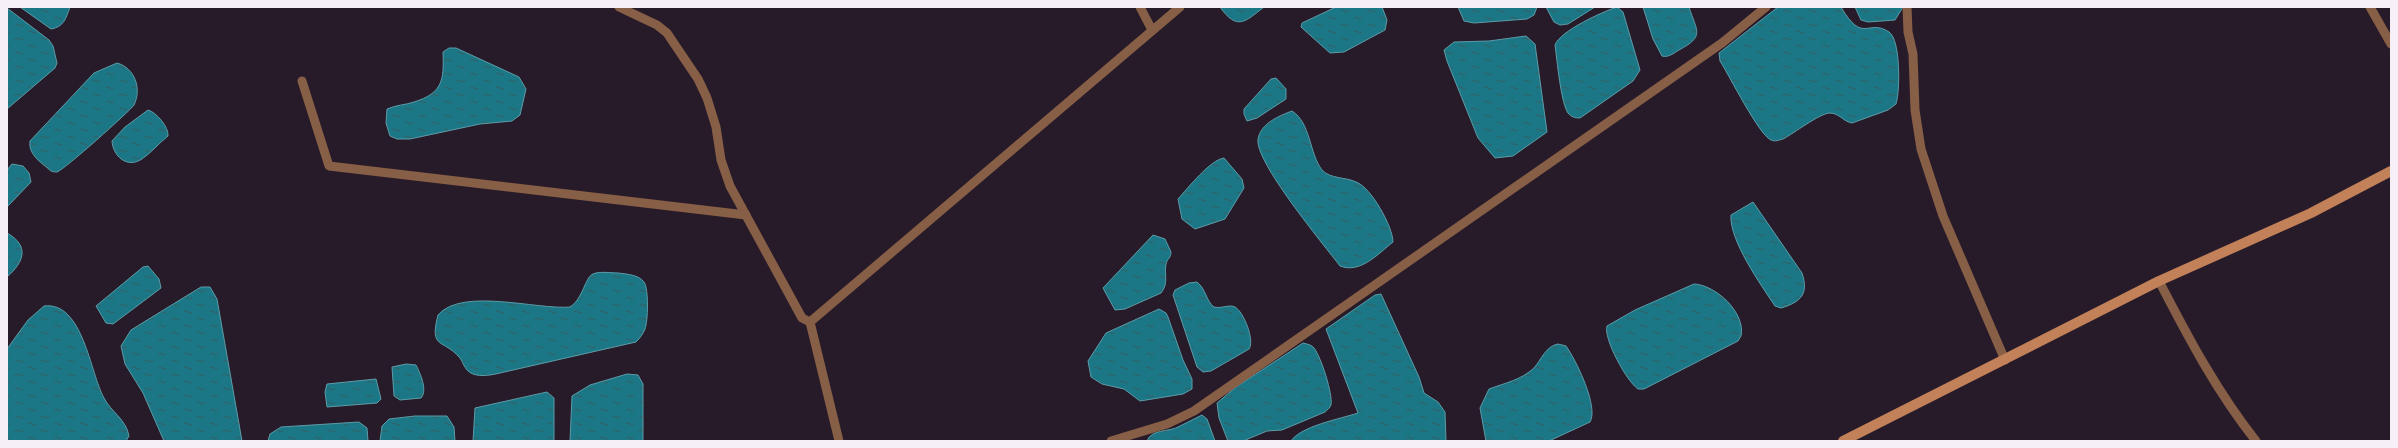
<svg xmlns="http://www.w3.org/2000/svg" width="2398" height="448" font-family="Roboto,sans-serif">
<defs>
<pattern id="water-ripples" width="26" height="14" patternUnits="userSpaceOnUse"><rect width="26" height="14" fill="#1b7785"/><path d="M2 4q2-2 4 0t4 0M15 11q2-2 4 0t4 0" fill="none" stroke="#355d65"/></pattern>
</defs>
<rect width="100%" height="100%" fill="#281b29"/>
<g fill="url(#water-ripples)" stroke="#5d9ba8">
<path d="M20 7H70C66 18 64 27 51 29Z"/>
<path d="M1220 7H1264C1245 22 1237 31 1220 7Z"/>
<path d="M1336 7H1382L1387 20 1385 30 1344 52 1330 53 1301 27 1302 23Z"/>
<path d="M1458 7H1537L1534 15 1527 19 1474 23 1464 21Z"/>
<path d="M1546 7H1595L1568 24 1560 25 1554 22Z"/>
<path d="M1617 7 1623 12 1640 70 1633 81 1580 118C1575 118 1571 117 1568 113 1561 103 1557 60 1555 45 1560 31 1602 12 1617 7Z"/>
<path d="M1643 7H1689C1697 32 1705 36 1679 50 1674 53 1668 58 1662 56L1653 39Z"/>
<path d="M1778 7H1841C1863 45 1868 18 1889 32 1901 40 1900 92 1896 104L1888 110 1852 123C1844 122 1839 113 1830 113 1820 113 1793 134 1783 139 1779 140 1775 142 1771 140 1759 135 1729 75 1720 61L1719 53Z"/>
<path d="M1855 7H1903L1895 20 1868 22 1861 20Z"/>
<path d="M7 8 49 40 53 46 57 63 55 68 7 109Z"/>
<path d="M1526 36 1535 44 1547 132 1513 156 1495 158 1478 138 1447 61 1444 50 1454 42 1489 41Z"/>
<path d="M449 48H456L519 77 526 89 520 115 512 121 480 124 410 139H397L390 136 386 123 387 109C396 105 405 105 414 102 443 93 444 80 443 52Z"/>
<path d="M117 63C135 68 142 89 134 105 130 111 64 170 57 172 56 172 53 172 51 171 42 163 28 155 30 141L94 73Z"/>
<path d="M1276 78 1286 89V99L1257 118 1247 121 1244 114V109L1271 79Z"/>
<path d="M148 110C156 112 169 127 168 136 159 143 151 153 142 159 127 169 113 156 112 141L125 127Z"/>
<path d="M1292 111C1311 123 1309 153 1322 170 1330 179 1346 177 1356 182 1371 187 1393 227 1393 242 1378 254 1360 274 1340 266 1324 245 1254 161 1258 139 1261 123 1279 116 1292 111Z"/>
<path d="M1224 158 1242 179 1244 188 1225 219 1195 229 1182 219 1178 199C1188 188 1210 160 1224 158Z"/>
<path d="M12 164 23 166 29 173 31 182 7 207V170Z"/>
<path d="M1753 202 1802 273C1809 294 1801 302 1781 308L1775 306C1761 285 1729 240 1731 215Z"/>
<path d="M7 233C30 246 24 262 7 277Z"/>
<path d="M1153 235 1165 239 1171 252C1171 258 1167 259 1166 264 1164 275 1169 283 1161 293L1125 309 1115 310 1103 288Z"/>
<path d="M148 266 159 279 161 288 113 324 106 323 96 306 143 267Z"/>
<path d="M618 273C627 274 639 275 644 282 649 289 648 321 645 329 643 334 640 338 636 342L500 373C492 375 481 377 473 374 465 371 464 364 460 358 443 338 429 350 438 315 462 287 537 310 570 307 583 299 585 277 593 274 599 271 611 273 618 273Z"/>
<path d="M1197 282C1206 289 1206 301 1214 307 1221 309 1230 304 1235 307 1244 312 1255 341 1249 349L1211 371 1203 372 1197 367 1173 295 1175 290 1189 283Z"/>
<path d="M1694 284C1716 285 1746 313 1741 336L1738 341 1644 389H1638C1627 382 1603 338 1607 326L1635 310Z"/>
<path d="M201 287H210L217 299 242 441H164L143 393 125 364 121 346 131 330Z"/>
<path d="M1381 294 1419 377 1424 393 1438 402 1445 412 1446 441H1291C1301 426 1340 419 1358 413L1326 329 1375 295Z"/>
<path d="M44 306C83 301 90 373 104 398 111 412 126 419 129 436L126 441H7V349L28 320Z"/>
<path d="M1159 309 1166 313 1168 317 1183 360 1192 379V389L1183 394 1140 401 1124 389 1102 384 1091 377 1088 361 1106 333Z"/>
<path d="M1303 343C1307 344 1312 345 1314 348 1321 357 1333 394 1331 405 1330 408 1327 410 1325 412L1282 430 1267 431 1243 441H1228L1219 418 1217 403 1236 387Z"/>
<path d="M1558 344 1566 346C1576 360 1599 407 1590 422L1549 441H1486L1480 408 1489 389C1505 383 1521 380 1534 368 1541 360 1546 346 1558 344Z"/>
<path d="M406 364 416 365C420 373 428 390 421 398L400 400 394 396 392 367Z"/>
<path d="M627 374 638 375 643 384V441H570L572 396 590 385Z"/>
<path d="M376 379 381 399 377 403 327 407 325 392 327 384Z"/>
<path d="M547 392 554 398V441H473L475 408Z"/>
<path d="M1202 415 1207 419 1215 441H1147C1151 429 1169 432 1178 427 1186 423 1194 419 1202 415Z"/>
<path d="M415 416H447L454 427 455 441H380L382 426 389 419Z"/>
<path d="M359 422 367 428 368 441H268L270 434 281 427Z"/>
</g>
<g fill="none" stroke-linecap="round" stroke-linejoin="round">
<g stroke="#875e46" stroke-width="9">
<path d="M619 7 657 25 667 33 698 79 707 98 716 127 721 160 730 186 802 318 810 322"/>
<path d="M1140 7 1152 30"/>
<path d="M1907 7 1908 32 1913 54 1915 110 1921 149 1943 216 2005 360"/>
<path d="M2370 7 2391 44"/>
<path d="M302 81 329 166 746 215"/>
<path d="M2159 281C2188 337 2217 392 2256 441"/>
<path d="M810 322 1180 7"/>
<path d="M810 322 839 441"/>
<path d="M1111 441 1167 424 1194 411 1722 43 1766 7"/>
</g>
<path stroke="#c28159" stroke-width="10" d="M1843 441 2159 281 2311 213 2391 171"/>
</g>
<rect width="2398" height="448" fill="none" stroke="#f7eff8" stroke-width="16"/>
</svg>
